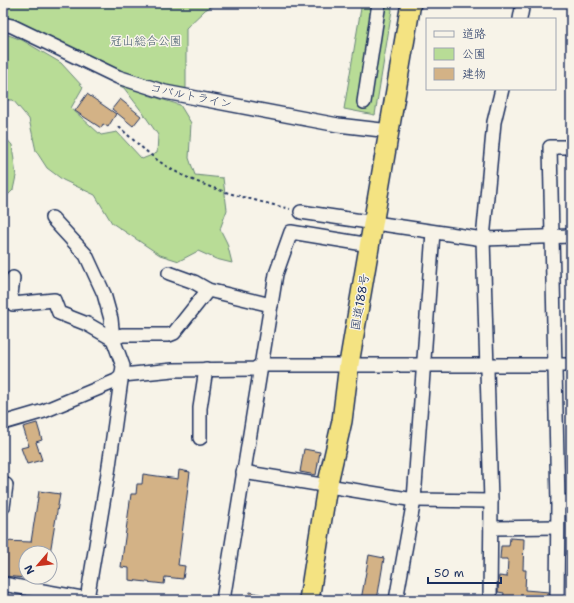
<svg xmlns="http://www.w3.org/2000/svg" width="574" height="603" font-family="'Shantell Sans','Klee One',sans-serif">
<rect width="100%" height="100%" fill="#f7f3e8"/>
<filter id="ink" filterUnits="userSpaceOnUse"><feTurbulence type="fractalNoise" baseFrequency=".025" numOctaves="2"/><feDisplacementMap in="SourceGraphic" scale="8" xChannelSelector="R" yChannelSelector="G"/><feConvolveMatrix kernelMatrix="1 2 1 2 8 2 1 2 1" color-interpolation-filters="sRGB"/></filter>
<g filter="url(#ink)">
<g fill="#b8dc96" stroke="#6a867a">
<path d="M3 3H217L205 10 186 28V90L142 81 148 95 180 105 191 123 189 158 195 175 223 178 227 210 220 229 227 243 232 263 216 259 198 251 179 261 160 255 112 223 95 195 63 180 47 168 36 151 29 119 13 100H3V33L22 40 61 63 83 87 71 108 101 135 117 132 142 159 157 153 158 135 143 113 124 88 103 77 94 60 14 19 3 17Z"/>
<path d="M358 3H389L392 10 375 115 344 109 361 8Z"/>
<path d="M3 135 12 145 16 176 13 190 3 200Z"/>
</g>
<g fill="#d3b286" stroke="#1b2f5e">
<path d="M87 94 116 114 108 127 103 124 101 128 75 111Z"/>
<path d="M120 99 141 116 133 126 112 109Z"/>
<path d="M37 423 42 440 36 442 42 460 27 464 21 448 29 446 23 427Z"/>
<path d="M304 449 320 452 316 475 300 472Z"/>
<path d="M179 470 190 472 178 565 185 566 183 579 165 577 164 584 129 580V568L121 567 131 494H136L137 484H142L143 474 178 479Z"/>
<path d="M39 491 60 494 50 553H26V578L3 576V541L31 542Z"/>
<path d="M510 538 524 539 523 570H526L525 590 549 592V600H503L504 593 498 592 499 576 507 577 508 559H500L501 546H509Z"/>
<path d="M369 555 384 558 377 600H361Z"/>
<path d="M250 592 272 597V600H248Z"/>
</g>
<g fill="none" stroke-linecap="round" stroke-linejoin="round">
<g stroke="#1b2f5e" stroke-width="16">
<g id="minor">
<path d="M520 19 523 3"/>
<path d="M3 24 12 26 118 77 165 92 338 125 390 131"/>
<path d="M364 102 379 3"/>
<path d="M301 212 483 239 571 236"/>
<path d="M52 218 86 255 104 294 111 319 113 339 123 366 108 473 87 599"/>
<path d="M169 273 194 282 208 290 271 305"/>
<path d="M13 278 11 295 13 304 54 300 59 313 87 324 113 339 122 335H169L174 333 208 290"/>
<path d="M3 423 44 411 116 381 123 375 173 370 255 369 261 365H571"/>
<path d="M200 438V408L206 369"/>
<path d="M243 472 414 500 491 501"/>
<path d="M558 502H571"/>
<path d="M3 507 6 485"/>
<path d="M491 528 557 527"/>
<path d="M3 584 93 600"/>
<path d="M223 600 276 274 291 232 370 245"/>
<path d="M396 600 414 500 433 232"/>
<path d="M490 600 491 501 483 239 494 122 502 89"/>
<path d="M557 600 558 502 550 147H571"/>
</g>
</g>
<g stroke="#1b2f5e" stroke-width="22">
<path id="highway" d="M309 600 327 487 342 421 349 364 411 3"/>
</g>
<path stroke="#1b2f5e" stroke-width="2" stroke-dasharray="3 3" stroke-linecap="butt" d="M119 127C131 138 143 149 156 159 193 187 246 198 290 209"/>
<use href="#minor" stroke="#f7f3e8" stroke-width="13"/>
<use href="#highway" stroke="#f4e382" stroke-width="19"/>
</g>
</g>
<g text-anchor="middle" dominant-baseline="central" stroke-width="3" stroke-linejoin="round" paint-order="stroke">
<g font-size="12" fill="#425a6c" stroke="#f7f3e8">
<text x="146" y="41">冠山総合公園</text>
</g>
<g font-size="12" fill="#1b2f5e" stroke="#f7f3e8">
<text transform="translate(191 96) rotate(12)">コバルトライン</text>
<text transform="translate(360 302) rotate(-80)">国道188号</text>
</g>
</g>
<rect width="574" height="603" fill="none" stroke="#f7f3e8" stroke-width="16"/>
<rect x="8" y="8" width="558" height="587" fill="none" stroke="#1b2f5e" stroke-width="1.5" filter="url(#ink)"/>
<rect x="426" y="18" width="130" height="72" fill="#f7f3e8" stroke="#9fa5b1"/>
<rect x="434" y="31" width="20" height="6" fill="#f7f3e8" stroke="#9fa5b1"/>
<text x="462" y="38" font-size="12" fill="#1b2f5e">道路</text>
<rect x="434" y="48" width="20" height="12" fill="#b8dc96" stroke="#9fa5b1"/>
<text x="462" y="58" font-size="12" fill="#1b2f5e">公園</text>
<rect x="434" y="68" width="20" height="12" fill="#d3b286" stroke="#9fa5b1"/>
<text x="462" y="78" font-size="12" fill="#1b2f5e">建物</text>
<g transform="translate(38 565) rotate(242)"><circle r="19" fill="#f7f3e8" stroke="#9fa5b1"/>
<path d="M0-3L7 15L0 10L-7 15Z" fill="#c8321e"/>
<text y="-6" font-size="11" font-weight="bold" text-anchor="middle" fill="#1b2f5e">N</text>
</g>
<path d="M428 577v6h73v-6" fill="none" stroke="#1b2f5e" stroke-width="2"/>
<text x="434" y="577" font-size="12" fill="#1b2f5e" stroke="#f7f3e8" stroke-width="3" paint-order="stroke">50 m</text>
</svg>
